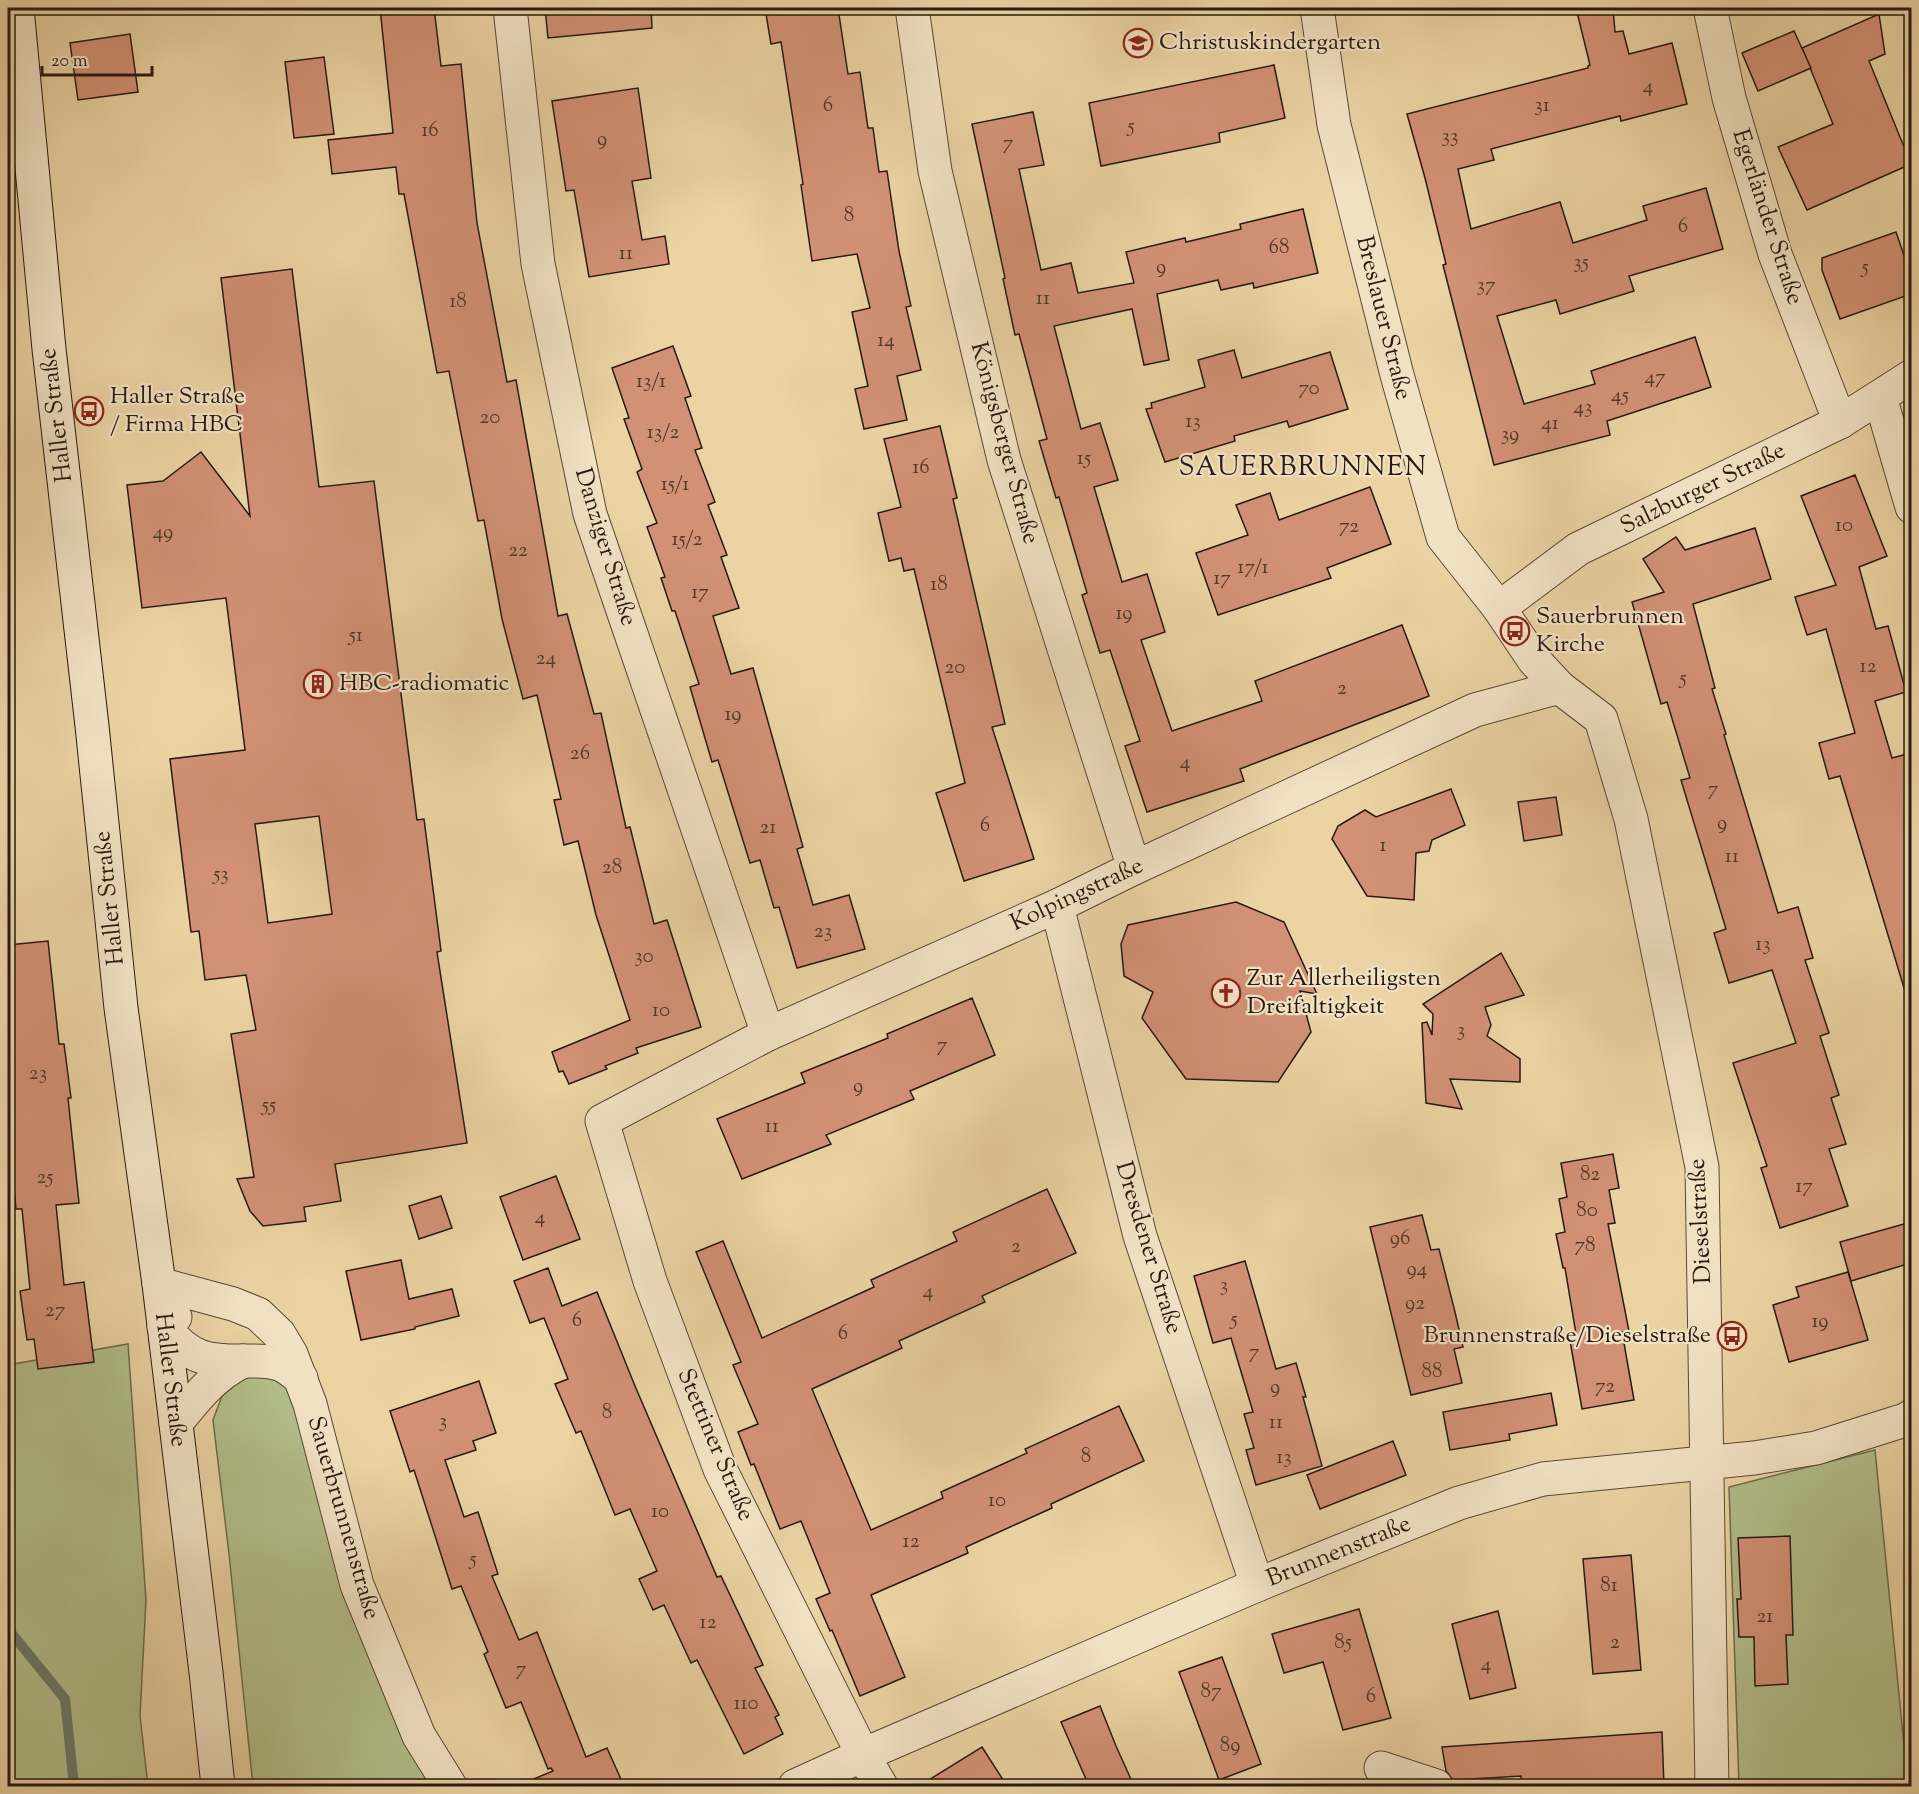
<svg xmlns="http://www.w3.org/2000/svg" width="1919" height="1794" font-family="'Sorts Mill Goudy',serif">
<rect width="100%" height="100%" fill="#ebd3a4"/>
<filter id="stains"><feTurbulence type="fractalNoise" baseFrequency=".00333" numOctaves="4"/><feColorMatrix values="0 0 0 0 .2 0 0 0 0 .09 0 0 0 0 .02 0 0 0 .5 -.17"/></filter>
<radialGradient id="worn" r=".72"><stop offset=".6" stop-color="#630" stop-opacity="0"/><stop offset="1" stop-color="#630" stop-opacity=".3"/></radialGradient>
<g fill="#b2be8a" stroke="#6d6c4e" stroke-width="1.5">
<path d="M128 1344 146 1600 140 1716 148 1786H8V1365Z"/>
<path d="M263 1361 281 1365 357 1585 450 1786H253L229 1554 213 1420 222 1396Z"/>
<path d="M1875 1450 1908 1786H1739L1729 1487Z"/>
</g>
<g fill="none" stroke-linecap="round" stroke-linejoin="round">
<path stroke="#6b796a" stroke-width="10" d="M8 1629 65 1699 74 1786"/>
</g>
<g fill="#d29175" stroke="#281a11" stroke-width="1.5" fill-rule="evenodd">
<path d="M380 8H434L441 66 461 64 477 223 507 382 516 380 558 616 567 614 594 714 601 713 626 828 630 827 654 924 667 920 701 1027 636 1048 638 1053 605 1066 607 1069 569 1084 563 1071 559 1072 552 1052 630 1020 596 915 578 841 564 845 554 800 561 799 537 695 523 699 502 619 484 520 478 521 449 371 437 373 404 194H399L396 167 332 174 328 140 393 133Z"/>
<path d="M545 8H651L652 28 548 38Z"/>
<path d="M765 8H838L848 74 860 72 868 128H873L879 172 887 171 899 251 911 306 906 307 921 370 897 376 907 420 864 429 855 389 868 386 852 312 870 308 857 254 812 261 801 185 803 184 781 42 771 44Z"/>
<path d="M1576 8H1613L1615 32 1623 31 1629 54 1672 43 1687 104 1621 121 1620 116 1491 149 1494 160 1458 169 1471 229 1560 202 1573 243 1647 220 1643 206 1706 188 1723 249 1629 276 1634 291 1560 314 1556 300 1497 316 1524 404 1595 384 1591 371 1695 337 1711 387 1607 421 1610 435 1494 465 1443 265 1446 264 1425 178 1407 114 1588 68V66L1590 65Z"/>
<path d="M1879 14 1885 54 1869 61 1911 164 1807 210 1778 147 1833 124 1802 48Z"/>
<path d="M1794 31 1811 68 1758 91 1742 53Z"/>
<path d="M130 34 138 92 78 100 70 43Z"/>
<path d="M324 57 334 134 294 138 285 62Z"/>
<path d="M1274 65 1285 118 1219 133 1220 142 1101 166 1089 103Z"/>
<path d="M638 88 651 178 632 181 642 240 665 236 669 264 589 277 574 190 566 191 552 101Z"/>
<path d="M1033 112 1044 165 1019 169 1041 270 1071 263 1078 293 1134 283 1126 252 1185 238 1186 242 1241 229 1240 224 1303 209 1318 273 1254 288 1253 283 1221 290 1218 280 1157 294 1169 360 1144 365 1132 309 1054 326 1081 429 1100 423 1118 480 1094 487 1122 582 1147 574 1165 632 1141 640 1172 731 1262 701 1255 681 1402 625 1429 696 1240 769 1244 781 1147 812 1125 746 1140 741 1110 650 1100 653 1082 595 1087 593 1059 497 1056 498 1039 441 1047 439 1019 334 1015 335 1003 279 1005 278 972 124Z"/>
<path d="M1896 232 1911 276V294L1840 319 1822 270V258Z"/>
<path d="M292 269 319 487 374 481 417 820 424 819 441 951 437 952 467 1143 335 1164 341 1201 304 1207 306 1221 263 1226 250 1211 237 1179 254 1177 231 1034 256 1030 246 975 205 980 199 931 191 932 170 759 245 750 226 598 142 608 127 485 163 481 201 452 250 516 221 278ZM319 816 332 914 268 923 255 824Z"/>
<path d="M673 346 691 396 685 398 702 448 695 450 715 502 708 505 727 555 721 557 739 608 713 616 731 674 753 668 803 847 797 849 813 905 849 895 865 949 797 968 779 907 774 908 760 860 750 863 718 760 712 762 690 687 699 684 675 611H672L661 578 665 577 647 527 657 523 637 472 642 469 624 419 629 418 612 368Z"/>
<path d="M1234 350 1242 378 1330 352 1348 409 1289 427 1287 421 1234 436 1235 441 1165 462 1146 409 1152 408 1151 403 1205 387 1198 360Z"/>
<path d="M940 426 957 498 953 499 1005 724 992 727 1034 859 964 881 936 793 965 783 914 569 904 571 901 558 889 561 878 513 901 507 884 439Z"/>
<path d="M1855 475 1887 556 1859 567 1876 629 1888 626 1906 692 1875 701 1892 758 1911 753V987L1904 988 1840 776 1829 779 1819 743 1855 733 1826 629 1807 635 1795 597 1836 585 1801 496Z"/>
<path d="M1370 487 1391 544 1327 568 1331 578 1218 615 1196 553 1248 535 1236 505 1270 493 1279 520Z"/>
<path d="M1755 528 1771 579 1693 604 1715 688 1712 689 1726 734 1724 735 1778 913 1798 907 1813 958 1805 960 1829 1033 1820 1036 1839 1095 1831 1098 1846 1144 1829 1149 1848 1206 1780 1228 1761 1168 1767 1166 1733 1063 1796 1043 1772 970 1729 983 1714 933 1726 929 1681 780 1690 778 1667 702 1661 704 1632 602 1664 592 1643 559 1676 537 1685 550Z"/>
<path d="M1451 789 1465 825 1432 840 1429 851 1416 853 1414 900 1367 896 1332 839 1338 826 1365 810 1376 817Z"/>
<path d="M1556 797 1562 835 1524 841 1518 802Z"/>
<path d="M1236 902 1284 922 1317 994 1300 991 1311 1032 1278 1082 1186 1079 1142 1018 1153 992 1124 976 1121 944 1128 925Z"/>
<path d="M48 941 59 1044H64L71 1098H68L79 1203 56 1205 64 1285 84 1282 94 1362 38 1369 34 1339 27 1340 20 1291 30 1289 22 1209H16L8 1121V945Z"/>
<path d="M1501 953 1524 995 1485 1007 1491 1025 1487 1036 1520 1059V1082L1450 1079 1462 1109 1426 1103 1422 1023 1427 1022 1432 1035 1433 1014 1423 1004Z"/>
<path d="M972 998 995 1055 910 1091 914 1099 826 1135 831 1144 742 1179 717 1119 805 1083 801 1073 888 1038 887 1034Z"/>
<path d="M1613 1154 1619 1188 1609 1190 1615 1223 1608 1224 1629 1331 1622 1332 1634 1400 1582 1409 1570 1341 1577 1340 1565 1268H1563L1556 1234 1565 1232 1559 1199 1567 1197 1561 1163Z"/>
<path d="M556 1176 580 1239 523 1260 500 1197Z"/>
<path d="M1047 1189 1076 1253 982 1296 985 1302 899 1341 902 1348 812 1389 871 1530 943 1498 941 1492 1027 1453 1025 1449 1119 1406 1144 1461 1051 1504 1052 1508 966 1547 968 1553 871 1595 905 1677 860 1696 832 1630 830 1631 816 1599 830 1593 801 1521 780 1529 754 1464 751 1465 738 1432 758 1424 733 1365 741 1362 696 1252 723 1241 762 1338 874 1287 871 1280 957 1241 953 1232Z"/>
<path d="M441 1196 452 1228 419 1239 409 1206Z"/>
<path d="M1422 1215 1431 1250 1439 1249 1455 1312 1463 1347 1454 1349 1462 1383 1411 1395 1370 1227Z"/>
<path d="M1911 1222V1263L1851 1281 1840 1242Z"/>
<path d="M401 1260 409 1299 452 1289 459 1316 415 1327V1329L361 1340 346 1271Z"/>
<path d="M1245 1261 1276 1369 1296 1363 1306 1397H1303L1322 1466 1256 1485 1246 1450 1254 1448 1244 1414 1253 1412 1231 1338 1213 1343 1194 1276Z"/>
<path d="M548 1268 562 1306 597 1292 635 1386 717 1577 721 1576 763 1665 755 1668 779 1715 775 1717 783 1734 744 1754 697 1660 691 1663 664 1605 653 1610 639 1579 657 1571 630 1509 615 1515 581 1431 576 1433 555 1384 568 1379 544 1318 530 1323 514 1281Z"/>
<path d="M1848 1272 1868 1340 1789 1362 1773 1305 1799 1297 1796 1287Z"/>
<path d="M479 1381 496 1433 473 1441 476 1450 445 1460 464 1517 478 1512 498 1574 492 1576 519 1640 537 1632 586 1757 607 1748 624 1786H517L553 1771 551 1768 548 1769 521 1702 506 1708 484 1654 488 1652 461 1586 452 1589 414 1470 410 1472 390 1411Z"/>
<path d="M1551 1393 1557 1425 1509 1434 1510 1440 1450 1450 1443 1412Z"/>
<path d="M1393 1441 1406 1475 1320 1509 1307 1475Z"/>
<path d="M1790 1536 1793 1635H1786L1788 1684 1755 1686 1754 1637H1739L1737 1599H1741L1738 1538Z"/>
<path d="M1631 1555 1641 1670 1593 1674 1583 1559Z"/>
<path d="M1359 1609 1391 1718 1343 1730 1323 1662 1284 1673 1272 1634Z"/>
<path d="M1498 1611 1516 1688 1470 1699 1452 1624Z"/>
<path d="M1222 1657 1261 1764 1219 1780 1179 1672Z"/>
<path d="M1100 1706 1116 1746 1134 1786H1089L1061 1722Z"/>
<path d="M1662 1732 1664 1786H1521V1776L1453 1780 1446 1771 1442 1747Z"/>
<path d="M982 1747 1007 1786H919Z"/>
</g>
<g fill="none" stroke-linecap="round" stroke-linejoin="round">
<g stroke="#594836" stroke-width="35">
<g id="street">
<path d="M510 8 538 264 590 514 768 1034"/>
<path d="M912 8 935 171 1004 460 1134 868"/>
<path d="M1317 8 1334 125 1397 375 1443 537 1499 608 1534 660 1559 687 1601 719 1631 819 1702 1167 1712 1786"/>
<path d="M1710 8 1729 98 1775 254 1840 422"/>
<path d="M1880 397 1912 507"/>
<path d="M1499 608 1578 549 1840 422 1912 376"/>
<path d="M1057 906 1140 1236 1257 1585"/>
<path d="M159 1284 233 1304 258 1314 279 1334 291 1354 310 1404 357 1585 419 1736 450 1786"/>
<path d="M175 1317 164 1327C190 1360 209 1362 250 1361 260 1361 272 1361 282 1365 289 1369 295 1374 301 1378"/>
<path d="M176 1423C197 1397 213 1376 243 1361"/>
<path d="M1381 1768 1436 1786"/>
<path d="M795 1786 863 1755 1257 1585 1459 1503 1543 1479 1754 1458 1816 1448 1905 1420 1912 1416"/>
<path d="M881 1786 863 1755 720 1469 650 1281 602 1121 768 1034 1057 906 1134 868 1475 710 1559 687"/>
</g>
</g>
<g stroke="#281a11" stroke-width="35">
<path id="secondary" d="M17 8 49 349 92 726 121 1008 159 1284 206 1672 218 1786"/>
</g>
<use href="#street" stroke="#f2e2c4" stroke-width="33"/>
<use href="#secondary" stroke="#f2e2c4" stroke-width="33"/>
</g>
<defs>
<g id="school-ring" transform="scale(1.5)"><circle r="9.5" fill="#f2e2c4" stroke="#8f2418" stroke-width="1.5"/><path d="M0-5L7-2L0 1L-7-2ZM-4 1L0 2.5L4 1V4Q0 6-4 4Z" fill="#8f2418"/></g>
<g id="bus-ring" transform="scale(1.5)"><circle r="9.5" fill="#f2e2c4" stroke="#8f2418" stroke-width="1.5"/><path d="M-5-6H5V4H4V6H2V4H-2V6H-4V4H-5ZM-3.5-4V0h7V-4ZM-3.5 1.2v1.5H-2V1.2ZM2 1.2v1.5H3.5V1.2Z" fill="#8f2418"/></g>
<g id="building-ring" transform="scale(1.5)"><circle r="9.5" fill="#f2e2c4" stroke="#8f2418" stroke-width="1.5"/><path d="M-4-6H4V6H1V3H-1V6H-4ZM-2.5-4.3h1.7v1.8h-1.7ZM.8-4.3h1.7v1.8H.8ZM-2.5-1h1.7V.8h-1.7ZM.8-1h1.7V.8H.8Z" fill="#8f2418"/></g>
<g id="church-ring" transform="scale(1.5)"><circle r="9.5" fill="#f2e2c4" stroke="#8f2418" stroke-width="1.5"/><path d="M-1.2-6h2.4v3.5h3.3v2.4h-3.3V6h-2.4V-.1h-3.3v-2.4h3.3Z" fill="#8f2418"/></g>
</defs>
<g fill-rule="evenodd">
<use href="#school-ring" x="1138" y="43"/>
<use href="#bus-ring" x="89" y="411"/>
<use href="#bus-ring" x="1515" y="631"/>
<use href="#building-ring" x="318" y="684"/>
<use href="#church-ring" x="1226" y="993"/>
<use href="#bus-ring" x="1732" y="1336"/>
</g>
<g text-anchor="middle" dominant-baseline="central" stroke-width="4.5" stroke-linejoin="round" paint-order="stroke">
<g font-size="21" fill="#52382a">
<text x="1648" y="87">4</text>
<text x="828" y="106">6</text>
<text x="1542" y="106">31</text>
<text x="1131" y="127">5</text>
<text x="430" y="131">16</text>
<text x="1450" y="137">33</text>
<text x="602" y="140">9</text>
<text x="1008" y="144">7</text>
<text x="849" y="216">8</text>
<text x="1683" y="227">6</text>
<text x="1279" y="248">68</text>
<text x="626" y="254">11</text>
<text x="1581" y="263">35</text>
<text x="1161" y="268">9</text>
<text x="1865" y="268">5</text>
<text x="1486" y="286">37</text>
<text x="1043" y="299">11</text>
<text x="458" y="302">18</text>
<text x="886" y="341">14</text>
<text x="1655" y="378">47</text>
<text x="651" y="382">13/1</text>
<text x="1309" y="389">70</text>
<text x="1620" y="396">45</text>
<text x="1583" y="408">43</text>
<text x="490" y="418">20</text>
<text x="1193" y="422">13</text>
<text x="1550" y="424">41</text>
<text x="663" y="433">13/2</text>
<text x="1510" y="435">39</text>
<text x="1084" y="459">15</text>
<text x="921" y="468">16</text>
<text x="675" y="485">15/1</text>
<text x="1844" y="526">10</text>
<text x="1349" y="527">72</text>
<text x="163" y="533">49</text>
<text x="687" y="540">15/2</text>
<text x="518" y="551">22</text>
<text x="1253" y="568">17/1</text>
<text x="1222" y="579">17</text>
<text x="939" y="585">18</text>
<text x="700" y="593">17</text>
<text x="1124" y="614">19</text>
<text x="356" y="636">51</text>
<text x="546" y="659">24</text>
<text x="1868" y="667">12</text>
<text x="955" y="668">20</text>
<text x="1683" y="679">5</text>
<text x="1342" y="689">2</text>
<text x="733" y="715">19</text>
<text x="580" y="754">26</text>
<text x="1185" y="763">4</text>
<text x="1713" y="790">7</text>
<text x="1722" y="824">9</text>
<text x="985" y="826">6</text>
<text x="768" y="828">21</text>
<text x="1383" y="846">1</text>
<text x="1732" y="857">11</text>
<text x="612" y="868">28</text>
<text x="221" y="875">53</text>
<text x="823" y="932">23</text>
<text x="1763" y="945">13</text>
<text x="644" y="957">30</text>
<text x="661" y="1011">10</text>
<text x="1461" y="1031">3</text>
<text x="942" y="1046">7</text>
<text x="38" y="1074">23</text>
<text x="858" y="1087">9</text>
<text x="269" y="1106">55</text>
<text x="772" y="1127">11</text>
<text x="1590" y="1175">82</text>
<text x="45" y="1178">25</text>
<text x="1804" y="1187">17</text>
<text x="1587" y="1211">80</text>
<text x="540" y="1218">4</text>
<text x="1400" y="1239">96</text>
<text x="1585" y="1246">78</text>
<text x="1016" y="1247">2</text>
<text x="1417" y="1270">94</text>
<text x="1224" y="1286">3</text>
<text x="928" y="1292">4</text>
<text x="1415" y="1304">92</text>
<text x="55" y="1311">27</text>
<text x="1234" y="1320">5</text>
<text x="577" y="1321">6</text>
<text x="1820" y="1322">19</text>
<text x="843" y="1334">6</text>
<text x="1254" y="1353">7</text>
<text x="1432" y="1372">88</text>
<text x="1605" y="1387">72</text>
<text x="1275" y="1388">9</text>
<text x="607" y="1413">8</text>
<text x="443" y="1422">3</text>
<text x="1276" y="1423">11</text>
<text x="1086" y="1457">8</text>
<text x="1284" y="1458">13</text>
<text x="997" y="1501">10</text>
<text x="660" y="1512">10</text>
<text x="911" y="1542">12</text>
<text x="473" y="1560">5</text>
<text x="1609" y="1586">81</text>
<text x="1765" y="1617">21</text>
<text x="708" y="1623">12</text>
<text x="1343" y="1643">85</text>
<text x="1615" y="1643">2</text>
<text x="1486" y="1665">4</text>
<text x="521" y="1670">7</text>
<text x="1211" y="1692">87</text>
<text x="1371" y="1697">6</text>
<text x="746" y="1704">110</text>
<text x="1230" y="1746">89</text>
</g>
<g font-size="24" fill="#281a11" stroke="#f2e2c4" text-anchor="start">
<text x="1159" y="43">Christuskindergarten</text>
<text x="110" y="397">Haller Straße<tspan x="110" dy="28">/ Firma HBC</tspan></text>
<text x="1536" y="617">Sauerbrunnen<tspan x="1536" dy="28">Kirche</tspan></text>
<text x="339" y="684">HBC-radiomatic</text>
<text x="1247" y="979">Zur Allerheiligsten<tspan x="1247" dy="28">Dreifaltigkeit</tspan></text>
<text x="1711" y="1336" text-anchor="end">Brunnenstraße/Dieselstraße</text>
</g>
<g font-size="24" fill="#281a11" stroke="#f2e2c4">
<text transform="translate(1767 217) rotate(72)">Egerländer Straße</text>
<text transform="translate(1383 318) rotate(76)">Breslauer Straße</text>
<text transform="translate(57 415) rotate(-97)">Haller Straße</text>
<text transform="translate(1004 443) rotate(75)">Königsberger Straße</text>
<text transform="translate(1703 489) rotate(-26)">Salzburger Straße</text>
<text transform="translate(605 547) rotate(73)">Danziger Straße</text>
<text transform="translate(1077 895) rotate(-25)">Kolpingstraße</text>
<text transform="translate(110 898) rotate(-96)">Haller Straße</text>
<text transform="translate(1701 1221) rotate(-93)">Dieselstraße</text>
<text transform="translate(1148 1248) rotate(73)">Dresdener Straße</text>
<text transform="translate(170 1380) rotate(83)">Haller Straße</text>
<text transform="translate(715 1445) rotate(67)">Stettiner Straße</text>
<text transform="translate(343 1518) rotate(74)">Sauerbrunnenstraße</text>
<text transform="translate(1339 1552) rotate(-22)">Brunnenstraße</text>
</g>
<g font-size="27" letter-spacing="1.5" fill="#281a11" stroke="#f2e2c4">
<text x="1303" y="468">SAUERBRUNNEN</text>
</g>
</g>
<rect width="1919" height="1794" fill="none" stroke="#ebd3a4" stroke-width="30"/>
<rect x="9" y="9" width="1901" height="1776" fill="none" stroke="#281a11" stroke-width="3"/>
<rect x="15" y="15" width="1889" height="1764" fill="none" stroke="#281a11" stroke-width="1.5"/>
<path d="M42 66v9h110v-9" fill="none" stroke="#281a11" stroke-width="3"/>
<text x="51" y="66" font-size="18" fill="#281a11" stroke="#f2e2c4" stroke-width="4.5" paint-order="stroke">20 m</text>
<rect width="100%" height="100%" filter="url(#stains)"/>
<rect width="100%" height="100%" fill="url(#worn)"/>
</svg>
